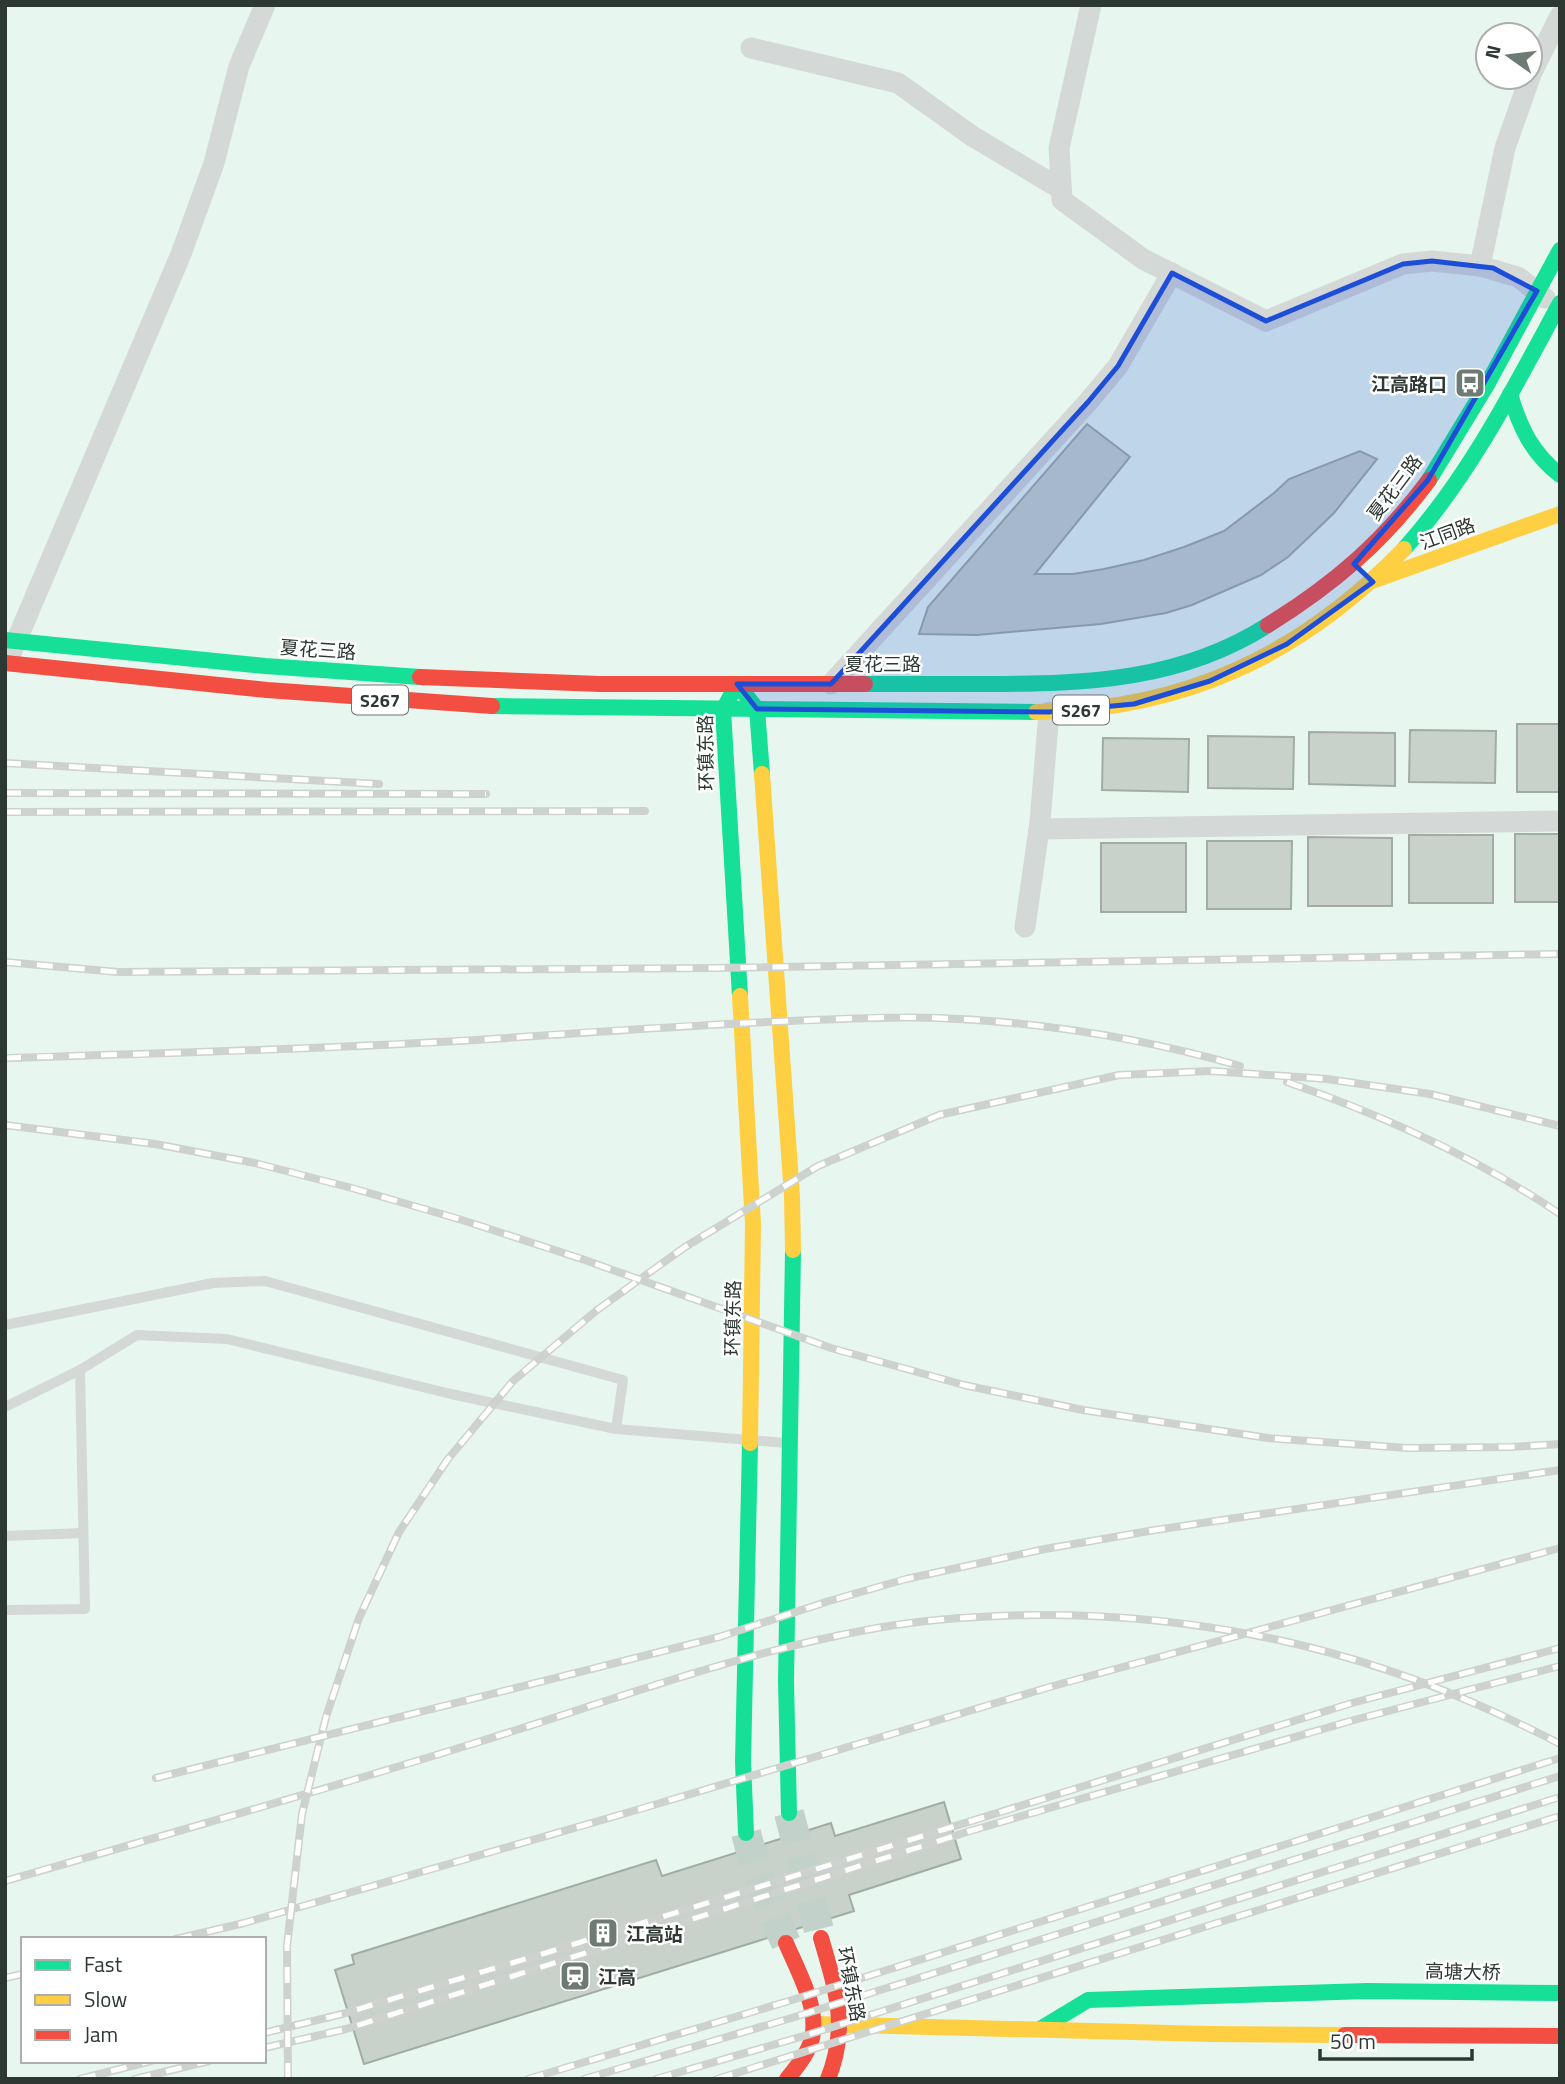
<svg xmlns="http://www.w3.org/2000/svg" width="1565" height="2084" font-family="'Titillium Web','Noto Sans SC',sans-serif">
<rect width="100%" height="100%" fill="#e7f7ef"/>
<g fill="#c8d2ca" stroke="#a2aca5" stroke-width="2">
<path d="M1087 424 1130 457 1035 574H1073L1104 569 1144 560 1184 547 1224 531 1274 493 1289 479 1360 451 1377 459 1334 513 1288 557 1261 575 1192 605 1166 613 1101 624 977 635 919 634 928 607Z"/>
<rect x="1517" y="724" width="43" height="68"/>
<path d="M1410 730 1496 731 1495 783 1409 782Z"/>
<path d="M1309 732 1395 733V786L1309 784Z"/>
<path d="M1208 736 1294 737 1293 789 1208 788Z"/>
<path d="M1103 738 1189 739 1188 792 1102 790Z"/>
<rect x="1515" y="834" width="45" height="68"/>
<rect x="1409" y="835" width="84" height="68"/>
<path d="M1308 837 1392 838V906H1308Z"/>
<path d="M1207 841H1292L1291 909H1207Z"/>
<rect x="1101" y="843" width="85" height="69"/>
<path d="M944 1802 961 1859 849 1895 854 1911 364 2064 335 1970 354 1964 352 1955 656 1860 662 1876 831 1823 835 1836Z"/>
</g>
<g fill="none" stroke-linecap="round" stroke-linejoin="round">
<g stroke="#c2d1c9" stroke-width="30" stroke-dasharray="30 15" stroke-linecap="butt">
<path d="M789 1813 821 1938"/>
<path d="M746 1833C756 1872 770 1907 786 1943"/>
</g>
<g stroke="#d4d8d7" stroke-width="10">
<path d="M5 1325 213 1283 265 1281 623 1380 616 1429"/>
<path d="M5 1407 80 1370 137 1335 227 1339 451 1394 616 1429 786 1443"/>
<path d="M5 1536 83 1533"/>
<path d="M5 1610 85 1609 80 1370"/>
</g>
<g stroke="#d4d8d7" stroke-width="21">
<path d="M1091 5 1059 148 1062 200 1143 259 1266 321 1403 264 1432 261 1480 266 1518 277 1545 298"/>
<path d="M751 48 898 83 972 136 1061 189"/>
<path d="M1530 76 1560 16"/>
<path d="M1480 266 1505 148 1530 77"/>
<path d="M12 651 181 254 214 163 239 66 265 5"/>
<path d="M831 684 1088 402 1118 366 1172 273"/>
<path d="M1039 829 1560 821"/>
<path d="M1025 927 1040 822 1049 712"/>
</g>
<g stroke="#16e098" stroke-width="16">
<path d="M1510 394C1520 428 1532 453 1560 475"/>
<path d="M1429 480 1488 383 1560 250"/>
<path d="M1404 549C1469 477 1514 388 1560 303"/>
<path d="M5 640 265 666 420 677"/>
<path d="M865 684C907 684 948 684 989 684 1088 684 1182 680 1268 625"/>
<path d="M492 706 1036 712"/>
<path d="M740 996 723 710 737 684 757 709 762 774"/>
<path d="M789 1813 786 1681 793 1250"/>
<path d="M746 1833 743 1762 750 1443"/>
<path d="M1040 2029 1088 2000 1367 1991 1560 1993"/>
</g>
<g stroke="#ffcf43" stroke-width="16">
<path d="M1372 581 1560 514"/>
<path d="M1036 712C1185 710 1301 655 1404 549"/>
<path d="M762 774 792 1196 793 1250"/>
<path d="M740 996 753 1224 750 1443"/>
<path d="M814 2024 1209 2034 1345 2035"/>
</g>
<g stroke="#f24e42" stroke-width="16">
<path d="M1268 625C1334 584 1383 542 1429 480"/>
<path d="M5 663 267 690 492 706"/>
<path d="M420 677 600 684H865"/>
<path d="M821 1938C836 1990 849 2026 828 2079"/>
<path d="M786 1943C798 1972 821 2010 811 2042 806 2056 796 2068 787 2079"/>
<path d="M1345 2035 1560 2036"/>
</g>
<g stroke="#cdd2cf" stroke-width="8">
<g id="rail">
<path d="M5 763 379 784"/>
<path d="M5 793 486 794"/>
<path d="M5 812 645 811"/>
<path d="M5 962 118 972 714 968 1560 954"/>
<path d="M5 1058C167 1053 329 1049 491 1039 591 1032 690 1025 790 1021 839 1019 890 1016 939 1018 1041 1022 1142 1038 1240 1066"/>
<path d="M1287 1082C1382 1115 1476 1157 1560 1214"/>
<path d="M5 1125 155 1144 255 1163 352 1188 462 1220 582 1259 831 1348 964 1385 1083 1410 1268 1438 1407 1448 1511 1447 1560 1444"/>
<path d="M156 1778 719 1637 829 1601 906 1579 1045 1549 1155 1530 1560 1470"/>
<path d="M5 1881C161 1836 317 1792 472 1744 605 1703 739 1652 877 1628 928 1619 979 1616 1030 1615 1220 1613 1392 1656 1560 1744"/>
<path d="M176 1939 244 1923 640 1809 1053 1686 1560 1548"/>
<path d="M5 1978 23 1974"/>
<path d="M264 2033 342 2014 552 1951 1352 1703 1560 1648"/>
<path d="M264 2048 346 2029 970 1831 1354 1720 1560 1666"/>
<path d="M80 2079 151 2061"/>
<path d="M135 2079 209 2061"/>
<path d="M288 2079 287 1946 302 1814 326 1717 359 1618 399 1532 448 1459 513 1381 597 1310 685 1247 818 1166 939 1115 1119 1075 1211 1071 1327 1079 1430 1094 1560 1126"/>
<path d="M528 2079 792 2000 1560 1758"/>
<path d="M584 2079 798 2016 1560 1776"/>
<path d="M656 2079 807 2035 1560 1797"/>
<path d="M717 2079 1560 1816"/>
</g>
</g>
<use href="#rail" stroke="#fff" stroke-width="5" stroke-dasharray="16" stroke-linecap="butt"/>
</g>
<path fill="#1d4ed8" fill-opacity="0.2" stroke="#1d4ed8" stroke-width="5" stroke-linejoin="round" d="M1432 261 1493 268 1537 291 1428 480 1354 564 1373 582 1287 644 1210 681 1134 704 1049 712 757 709 737 684H831L1088 402 1118 366 1172 273 1266 321 1403 264Z"/>
<defs>
<g id="bus-square" transform="scale(1.575)"><rect x="-9" y="-9" width="18" height="18" rx="4" fill="#6e7b75" stroke="#fff"/><path d="M-5-6H5V4H4V6H2V4H-2V6H-4V4H-5ZM-3.5-4V0h7V-4ZM-3.5 1.2v1.5H-2V1.2ZM2 1.2v1.5H3.5V1.2Z" fill="#fff"/></g>
<g id="building-square" transform="scale(1.575)"><rect x="-9" y="-9" width="18" height="18" rx="4" fill="#6e7b75" stroke="#fff"/><path d="M-4-6H4V6H1V3H-1V6H-4ZM-2.5-4.3h1.7v1.8h-1.7ZM.8-4.3h1.7v1.8H.8ZM-2.5-1h1.7V.8h-1.7ZM.8-1h1.7V.8H.8Z" fill="#fff"/></g>
<g id="station-square" transform="scale(1.575)"><rect x="-9" y="-9" width="18" height="18" rx="4" fill="#6e7b75" stroke="#fff"/><path d="M-3-6H3Q5-6 5-4V2Q5 4 3 4L4.5 6H3L1.5 4h-3L-3 6H-4.5L-3 4Q-5 4-5 2V-4Q-5-6-3-6ZM-3.5-4v3h7v-3ZM-3.5 1v1.5H-2V1ZM2 1v1.5H3.5V1Z" fill="#fff"/></g>
</defs>
<g fill-rule="evenodd">
<use href="#bus-square" x="1470" y="383"/>
<use href="#building-square" x="603" y="1933"/>
<use href="#station-square" x="575" y="1976"/>
</g>
<g text-anchor="middle" dominant-baseline="central" stroke-width="5" stroke-linejoin="round" paint-order="stroke">
<g fill="#fff" stroke="#6c7470" stroke-width="2">
<rect x="352" y="685.5" width="56" height="29" rx="5"/>
<rect x="1053" y="695.5" width="56" height="29" rx="5"/>
</g>
<g font-size="18" font-weight="bold" fill="#2d3833">
<text x="380" y="700">S267</text>
<text x="1081" y="710">S267</text>
</g>
<g font-size="19" font-weight="bold" fill="#2d3833" stroke="#fff" text-anchor="start">
<text x="1447" y="383" text-anchor="end">江高路口</text>
<text x="626" y="1933">江高站</text>
<text x="598" y="1976">江高</text>
</g>
<g font-size="19" fill="#2d3833" stroke="#fff">
<text transform="translate(1394 487) rotate(-53)">夏花三路</text>
<text transform="translate(1447 533) rotate(-20)">江同路</text>
<text transform="translate(318 649) rotate(4)">夏花三路</text>
<text x="883" y="663">夏花三路</text>
<text transform="translate(705 753) rotate(-91)">环镇东路</text>
<text transform="translate(732 1318) rotate(-89)">环镇东路</text>
<text transform="translate(1463 1971) rotate(1)">高塘大桥</text>
<text transform="translate(852 1984) rotate(79)">环镇东路</text>
</g>
</g>
<rect width="1565" height="2084" fill="none" stroke="#2d3833" stroke-width="14"/>
<rect x="21" y="1937" width="245" height="126" fill="#ffffff" stroke="#abafad" stroke-width="2"/>
<rect x="35" y="1960" width="35" height="10" fill="#16e098" stroke="#abafad" stroke-width="2"/>
<text x="84" y="1972" font-size="21" fill="#2d3833">Fast</text>
<rect x="35" y="1995" width="35" height="10" fill="#ffcf43" stroke="#abafad" stroke-width="2"/>
<text x="84" y="2007" font-size="21" fill="#2d3833">Slow</text>
<rect x="35" y="2030" width="35" height="10" fill="#f24e42" stroke="#abafad" stroke-width="2"/>
<text x="84" y="2042" font-size="21" fill="#2d3833">Jam</text>
<g transform="translate(1509 56) rotate(284)"><circle r="33" fill="#ffffff" stroke="#abafad" stroke-width="2"/>
<path d="M0-5L12 26L0 18L-12 26Z" fill="#6e7b75"/>
<text y="-10" font-size="19" font-weight="bold" text-anchor="middle" fill="#2d3833">N</text>
</g>
<path d="M1320 2049v10h152v-10" fill="none" stroke="#2d3833" stroke-width="3.5"/>
<text x="1330" y="2049" font-size="21" fill="#2d3833" stroke="#ffffff" stroke-width="5" paint-order="stroke">50 m</text>
</svg>
